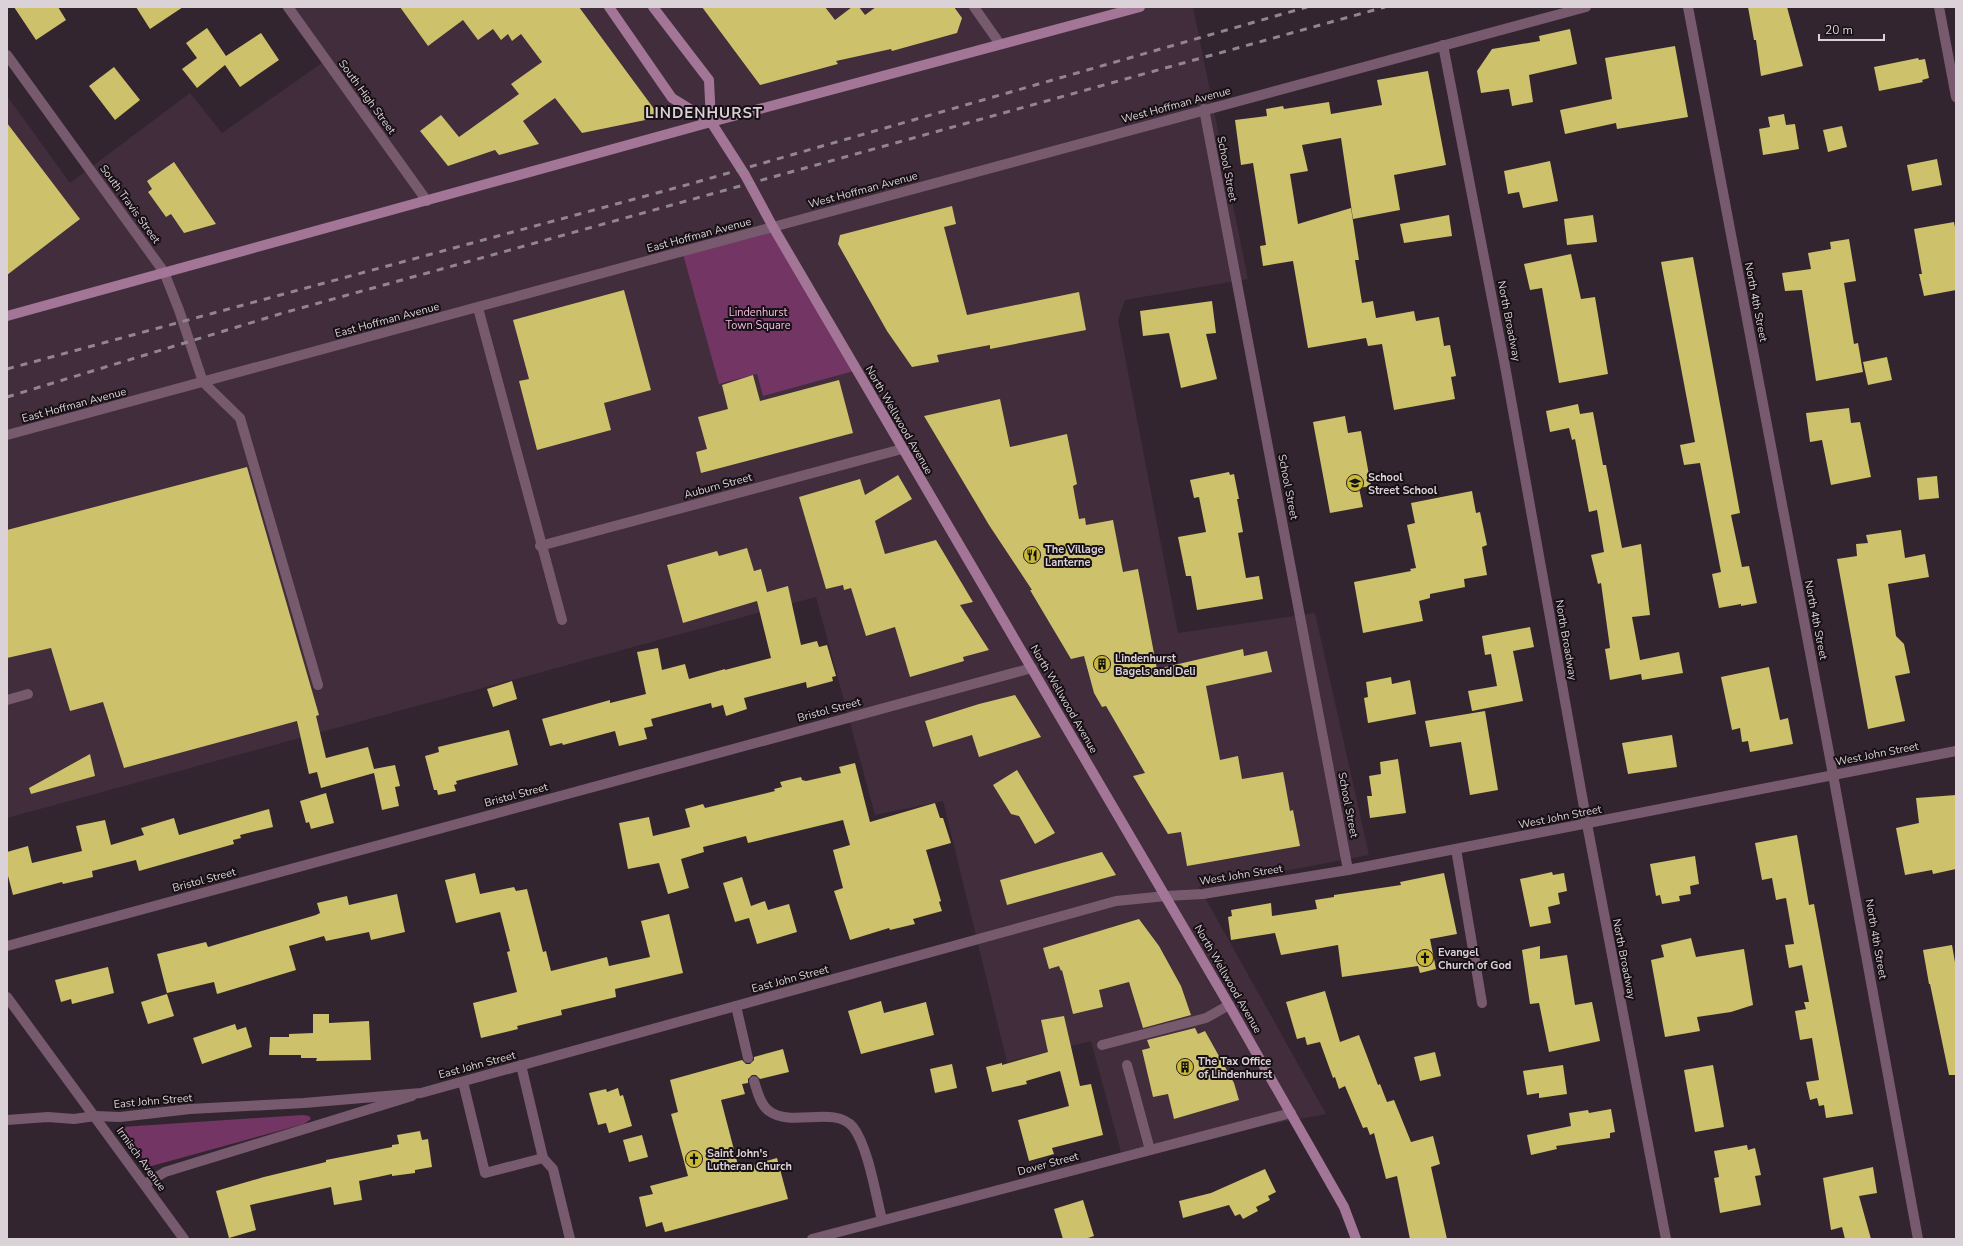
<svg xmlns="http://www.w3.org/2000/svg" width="1963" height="1246" font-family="'Nunito Sans',sans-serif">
<rect width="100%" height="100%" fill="#33252f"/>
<path fill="#412d3b" d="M281 7H1193L1248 279 1125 300 1118 320 1178 633 1315 613 1369 855 1199 887 1326 1114 1121 1152 1091 1041 1007 1062 943 801 875 815 816 597 7 818V96L70 183 190 93 222 133 322 63Z"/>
<g fill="#733563">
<path d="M771 230 854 371 763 396 757 374 719 384 683 254Z"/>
<path d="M303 1115 309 1116 311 1119 304 1124 148 1167 122 1127Z"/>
</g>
<g fill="#cdc16b">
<path d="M14 7H58L66 20 36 40Z"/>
<path d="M136 7H183L150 29Z"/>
<path d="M400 7H579L660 117 582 133 555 98 523 121 539 144 499 155 495 150 448 166 420 131 441 115 459 137 519 94 511 84 542 62 521 34 512 41 508 34 501 40 493 29 478 40 463 20 428 46Z"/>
<path d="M702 7H825L835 20 852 7H859L865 15 876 7H954L962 18 957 33 892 51 891 49 836 61 838 64 760 85Z"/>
<path d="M1748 7H1787L1803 66 1761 76 1756 40H1754Z"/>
<path d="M207 28 226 56 261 33 279 60 240 87 225 65 197 88 182 69 197 58 186 43Z"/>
<path d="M1570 29 1577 64 1529 75 1533 102 1512 106 1509 89 1481 93 1477 71 1492 49 1540 41 1539 36Z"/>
<path d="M1675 46 1688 117 1617 129 1616 123 1565 134 1560 110 1612 99 1605 58Z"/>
<path d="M1918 58 1919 60 1925 59 1929 78 1922 80 1923 82 1879 91 1874 67Z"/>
<path d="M114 67 140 100 115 120 89 86Z"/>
<path d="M1428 71 1446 165 1394 175 1400 210 1353 219 1341 138 1302 145 1308 171 1290 174 1298 224 1351 208 1359 260H1355L1362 303 1373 301 1376 318 1414 311 1416 321 1439 317 1444 346 1450 345 1456 376 1451 377 1455 399 1394 410 1382 344 1368 346 1366 338 1308 348 1293 261 1263 266 1260 246 1266 245 1253 163 1241 165 1235 120 1267 116 1266 109 1283 106 1284 109 1329 102 1331 114 1382 105 1377 80Z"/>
<path d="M1784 114 1786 125 1795 124 1799 149 1763 155 1759 129 1770 127 1768 117Z"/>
<path d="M7 123 80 219 7 275Z"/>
<path d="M1842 126 1847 147 1828 152 1823 130Z"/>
<path d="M1937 159 1942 185 1912 191 1907 165Z"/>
<path d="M1550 161 1558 201 1523 208 1519 192 1508 194 1504 171Z"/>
<path d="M174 162 216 224 184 233 171 214 166 217 148 192 152 189 147 181Z"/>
<path d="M952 206 956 224 944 227 967 315 1079 292 1086 330 990 349V345L937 355 939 362 912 367 887 331 838 244 840 235Z"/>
<path d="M1449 215 1452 236 1404 243 1400 224Z"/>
<path d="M1593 215 1597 242 1567 245 1564 219Z"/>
<path d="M1954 222 1956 233V290L1924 296 1919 274H1922L1914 229Z"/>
<path d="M1849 239 1856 281 1844 283 1854 344 1858 343 1863 372 1816 381 1802 290 1785 291 1782 273 1811 269 1808 253 1831 249 1830 242Z"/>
<path d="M1571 254 1581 299 1595 297 1608 374 1559 383 1542 288 1530 290 1524 264Z"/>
<path d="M1693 257 1740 513 1731 515 1742 567 1749 566 1757 603 1741 606V604L1719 608 1712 574 1721 572 1700 463 1684 465 1680 445 1695 442 1661 262Z"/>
<path d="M624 290 651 390 604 403 611 430 537 450 519 381 529 379 513 320Z"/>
<path d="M1212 301 1216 333 1206 334 1217 379 1181 388 1169 333 1143 336 1140 311Z"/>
<path d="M1887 357 1892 380 1868 385 1863 362Z"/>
<path d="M753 375 760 401 839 380 853 433 701 473 696 452 707 449 698 417 728 409 722 385Z"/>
<path d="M1000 399 1010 447 1067 434 1077 484 1073 486 1079 519 1085 518 1086 525 1113 520 1123 572 1138 569 1157 669 1243 649 1244 656 1267 651 1272 672 1206 686 1220 760 1238 756 1242 779 1283 772 1290 811 1293 810 1300 846 1187 866 1181 832 1168 834 1133 776 1145 773 1106 706 1102 707 1094 693 1084 656 1071 659 1030 590H1032L989 525 924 416Z"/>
<path d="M1578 404 1580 414 1593 412 1603 465H1606L1622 548 1641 544 1650 615 1632 617 1640 660 1679 652 1683 673 1642 680 1641 674 1610 680 1605 649 1610 648 1601 583 1598 584 1591 555 1604 552 1597 510 1589 512 1575 439 1572 440 1569 428 1550 432 1546 411Z"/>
<path d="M1849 408 1851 423 1860 422 1871 477 1831 485 1822 440 1810 442 1806 413Z"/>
<path d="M1345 416 1348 433 1361 431 1371 486 1359 488 1363 507 1330 513 1313 422Z"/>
<path d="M247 467 319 715 316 716 326 758 368 747 374 769 395 765 400 786 395 787 399 806 382 810 374 773 321 788 317 772 309 774 297 721 124 768 103 702 70 711 51 648 7 658V530Z"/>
<path d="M1229 472 1230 475 1234 474 1239 499H1237L1243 532 1238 533 1246 578 1259 576 1263 599 1197 610 1191 576H1186L1178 537 1206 532 1199 497 1194 498 1190 480Z"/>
<path d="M898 475 912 499 875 521 885 554 936 540 973 602 960 605 989 650 963 657 964 661 910 677 895 627 866 636 851 588 844 590 843 585 826 589 799 497 860 479 865 495Z"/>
<path d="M1937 476 1939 498 1919 500 1917 478Z"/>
<path d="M1472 491 1476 513 1480 512 1487 545 1482 547 1487 575 1464 579 1465 587 1430 594V598L1419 601 1423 621 1363 633 1354 582 1411 571 1410 569 1416 568 1407 525 1415 523 1411 503Z"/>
<path d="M1901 530 1905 558 1925 554 1929 577 1888 584 1896 636 1904 644 1910 673 1895 676 1905 721 1868 729 1837 559 1857 556 1856 544 1868 543 1866 535Z"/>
<path d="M747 548 754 571 761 569 767 592 788 586 801 645 817 641 819 647 827 645 836 676 832 677 833 681 807 688 806 682 744 698 747 709 726 716 723 705 712 708 711 703 651 719 653 726 644 728 647 739 619 746 615 731 563 745 562 743 550 746 542 719 610 700V703L646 694 637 652 658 648 662 670 685 664 689 679 725 669V670L771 658 757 601 683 623 667 565 717 551 719 556Z"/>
<path d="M1530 627 1534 647 1513 651 1523 701 1472 711 1468 691 1497 686 1491 654 1485 655 1482 636Z"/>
<path d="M1769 667 1780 720 1788 718 1793 744 1750 752 1748 741 1742 742 1740 728 1732 730 1721 677Z"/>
<path d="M1391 677 1392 684 1410 680 1416 714 1368 723 1364 698 1368 697 1366 682Z"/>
<path d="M512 681 517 699 493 707 487 689Z"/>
<path d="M1015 695 1041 737 979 757 972 735 933 747 925 721 979 704Z"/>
<path d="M1485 711 1498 790 1470 795 1461 742 1430 747 1425 721Z"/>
<path d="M509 730 518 765 456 781 457 784 454 785 456 791 438 795 437 790H434L425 756 439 752 438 747Z"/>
<path d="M1672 735 1677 767 1628 774 1622 743Z"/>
<path d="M90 754 95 776 31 794 29 788Z"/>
<path d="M1398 759 1406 813 1370 818 1367 796H1372L1369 776 1381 774 1380 762Z"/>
<path d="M855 763 870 822 935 803 940 818H943L951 843 926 850 941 901 939 902 942 911 913 919 915 924 890 930 889 928 850 940 834 891 843 888 833 850 850 845 843 820 748 843 746 836 703 847 704 852 681 859 689 888 668 894 659 863 628 869 619 823 649 817 653 836 690 827 685 809 703 804 705 808 775 791 774 789 782 787 780 782 801 777 802 780 806 781 841 773 839 767Z"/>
<path d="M1017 770 1055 833 1035 844 1019 816 1011 814 993 785Z"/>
<path d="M326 793 334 823 311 829 309 822 306 823 300 801Z"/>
<path d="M1956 795V869L1933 874 1932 870 1905 875 1896 828 1919 823 1916 798Z"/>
<path d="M269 809 273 827 240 835 241 838 233 840 234 844 139 871 136 860 92 871 93 877 63 884 62 882 13 895 7 872V852L28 846 32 863 82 851 76 826 105 820 111 845 144 835 141 828 174 818 179 835Z"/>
<path d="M1797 835 1809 905 1814 904 1853 1114 1826 1118 1824 1105 1819 1106 1817 1098 1810 1100 1806 1082 1819 1080 1812 1038 1800 1040 1795 1011 1806 1009 1804 1002H1809L1802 965 1789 968 1785 945 1794 944 1786 898 1776 900 1772 878 1762 880 1755 843Z"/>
<path d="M1102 852 1116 875 1007 905 1000 880Z"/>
<path d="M1695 856 1699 884 1690 886 1691 894 1679 896 1680 901 1662 904 1660 895 1656 896 1650 864Z"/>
<path d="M1552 872 1553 875 1564 873 1567 891 1558 893 1560 904 1548 907 1551 923 1530 927 1520 879Z"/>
<path d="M475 873 480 894 514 887 516 891 527 889 543 952 546 951 551 971 607 957 609 966 650 957 641 921 669 914 683 973 615 989 616 997 561 1010 562 1015 517 1026 518 1029 481 1038 473 1003 517 992 507 952 510 951 500 912 456 923 445 880Z"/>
<path d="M1444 873 1457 934 1430 939 1436 969 1420 973 1418 966 1342 977 1338 945 1281 955 1275 933 1231 940 1228 917 1232 916 1231 910 1271 903 1272 916 1317 909 1315 900 1334 897V895L1401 885 1400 882Z"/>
<path d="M742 877 751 906 765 901 768 910 789 904 797 932 757 944 749 918 735 922 723 883Z"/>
<path d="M397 894 405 932 371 940 369 932 326 941 324 936 289 946 296 970 217 994 214 982 167 993 157 954 206 942 208 947 316 915 320 913 317 903 347 896 349 905Z"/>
<path d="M1139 919 1159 946 1181 986 1191 1015 1143 1028 1129 982 1099 990 1103 1007 1073 1014 1062 970 1061 971 1059 966 1049 969 1043 948Z"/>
<path d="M1691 938 1696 957 1744 949 1753 1005 1731 1012 1697 1017 1700 1031 1665 1037 1651 960 1664 957 1661 945Z"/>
<path d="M1952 945 1956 968V1075H1949L1930 984H1929L1923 950Z"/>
<path d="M1540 946V959L1567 955 1575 1005 1592 1002 1600 1041 1549 1052 1539 1003 1530 1004 1522 950Z"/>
<path d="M108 967 114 993 72 1004 71 999 61 1002 55 980Z"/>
<path d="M1325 991 1340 1042 1359 1035 1378 1085 1380 1084 1387 1102 1394 1100 1411 1142 1433 1136 1440 1164 1431 1167 1447 1239H1410L1397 1176 1386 1179 1374 1133 1370 1135 1367 1127 1363 1128 1345 1086 1339 1089 1335 1077 1333 1078 1320 1042 1307 1045 1305 1037 1297 1039 1286 1002Z"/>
<path d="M167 994 174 1016 148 1024 141 1002Z"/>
<path d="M881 1001 884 1013 926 1002 934 1035 861 1054 848 1011Z"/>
<path d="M313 1014H329V1023L369 1021 371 1060 316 1061 317 1058H301V1055H269L270 1037H289V1034L313 1033Z"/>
<path d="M1064 1016 1080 1086 1091 1084 1103 1135 1052 1148 1054 1154 1029 1161 1018 1120 1069 1106 1060 1071 1026 1081 1027 1084 992 1092 986 1067 1002 1063V1065L1048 1052 1041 1020Z"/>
<path d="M235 1024 237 1030 246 1027 252 1047 202 1064 193 1038Z"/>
<path d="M1195 1028 1198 1034 1205 1031 1234 1083 1239 1100 1174 1119 1168 1094 1153 1097 1142 1050 1150 1048 1147 1040Z"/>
<path d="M783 1049 789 1072 760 1079 756 1075H752L748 1079V1083L742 1084 745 1094 721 1100 739 1169 777 1158 788 1199 665 1232 662 1222 646 1227 639 1197 653 1194 650 1186 688 1176 671 1114 678 1112 670 1080 742 1060 746 1064H750L754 1060V1057Z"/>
<path d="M1435 1052 1441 1076 1420 1081 1414 1057Z"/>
<path d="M952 1064 957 1088 935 1093 930 1069Z"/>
<path d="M1563 1065 1567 1094 1539 1098V1093L1527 1095 1523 1071Z"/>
<path d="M1713 1065 1724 1127 1695 1132 1684 1070Z"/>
<path d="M618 1088 620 1096 623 1095 632 1126 609 1133 606 1123 598 1125 589 1093 606 1089 607 1092Z"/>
<path d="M1611 1109 1615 1132 1610 1133V1138L1556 1146 1557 1149 1531 1155 1527 1135 1571 1126 1569 1113 1588 1110 1589 1113Z"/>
<path d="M420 1131 422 1140 428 1139 432 1167 415 1170V1173L392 1176V1174L359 1181 362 1200 334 1205 331 1187 250 1205 256 1230 229 1238 216 1191 264 1177 326 1162V1160L392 1147V1145L399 1144 397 1135Z"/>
<path d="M642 1135 648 1157 629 1162 623 1140Z"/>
<path d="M1747 1145 1748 1150 1755 1148 1761 1175 1755 1176 1761 1205 1720 1213 1714 1178 1719 1177 1714 1151Z"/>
<path d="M1873 1167 1877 1193 1859 1196 1871 1239H1845L1842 1227 1831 1230 1823 1178Z"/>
<path d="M1265 1169 1276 1192 1268 1196 1270 1200 1256 1207 1258 1211 1243 1219 1240 1214 1235 1216 1229 1205 1183 1218 1179 1201 1211 1193Z"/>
<path d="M1083 1200 1094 1236 1085 1239H1063L1054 1209Z"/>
</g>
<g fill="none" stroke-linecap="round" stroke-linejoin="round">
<g stroke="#785a6f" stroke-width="10">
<path d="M478 308 562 620"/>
<path d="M203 382 240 418 318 685"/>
<path d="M7 700 28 694"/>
<path d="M1456 849 1482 1003"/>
<path d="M736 1006 748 1058"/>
<path d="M1102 1045 1206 1018 1229 1005"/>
<path d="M1127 1065 1150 1150"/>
<path d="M754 1081C757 1090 760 1105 769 1111 792 1128 834 1105 853 1127 868 1146 876 1196 882 1220"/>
<path d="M463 1082 485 1173 543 1158 521 1065"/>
<path d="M543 1158 553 1169 570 1239"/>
</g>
<path stroke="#785a6f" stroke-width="10" d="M654 259 773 227"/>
<g stroke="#785a6f" stroke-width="10">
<path d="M288 7 427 201"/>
<path d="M974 7 1000 44"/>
<path d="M1688 7 1829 753 1918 1239"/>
<path d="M1939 7 1956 97"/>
<path d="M1443 45 1505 366 1587 824 1666 1239"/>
<path d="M7 55 164 272 179 310 203 382"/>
<path d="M1204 109 1348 870"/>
<path d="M540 546 902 449"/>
<path d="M1166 896 1203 894 1348 870 1956 751"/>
<path d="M7 946 1032 668"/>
<path d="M7 997 184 1239"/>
<path d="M145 1184 165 1172 412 1096"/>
<path d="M812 1239 1291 1113"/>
</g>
<g stroke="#785a6f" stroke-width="10">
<path d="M773 227 1586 7"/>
<path d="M7 435 654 259"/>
<path d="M7 1120 48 1117 74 1119 95 1116 120 1117 190 1109 304 1103 421 1093 1116 901 1166 896"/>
</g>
<g stroke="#a37596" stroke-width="10">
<path d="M609 7 672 98 711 122 745 175 773 227 1229 1005 1344 1207 1356 1239"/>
<path d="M653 7 709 80 711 122"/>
<path d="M7 316 711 122 1140 7"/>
</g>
<g stroke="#91868e" stroke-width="3" stroke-dasharray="7 7" stroke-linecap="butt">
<path d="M7 369 690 184 1307 7"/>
<path d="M7 397 283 313 1385 7"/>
</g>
</g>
<defs>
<g id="school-disc" transform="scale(0.9)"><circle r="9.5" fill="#cbba39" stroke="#171015"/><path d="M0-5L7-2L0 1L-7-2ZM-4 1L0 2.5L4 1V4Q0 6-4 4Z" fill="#111"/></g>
<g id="restaurant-disc" transform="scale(0.9)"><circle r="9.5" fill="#cbba39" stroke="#171015"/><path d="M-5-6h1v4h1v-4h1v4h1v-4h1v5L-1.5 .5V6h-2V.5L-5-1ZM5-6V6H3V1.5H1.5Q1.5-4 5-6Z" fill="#111"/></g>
<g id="building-disc" transform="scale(0.9)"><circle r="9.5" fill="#cbba39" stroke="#171015"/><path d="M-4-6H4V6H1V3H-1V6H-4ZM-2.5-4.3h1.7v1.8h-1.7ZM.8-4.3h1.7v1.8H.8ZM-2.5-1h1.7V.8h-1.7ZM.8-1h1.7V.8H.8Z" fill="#111"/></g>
<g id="church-disc" transform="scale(0.9)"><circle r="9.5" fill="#cbba39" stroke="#171015"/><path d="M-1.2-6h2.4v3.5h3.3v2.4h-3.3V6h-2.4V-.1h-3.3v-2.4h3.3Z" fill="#111"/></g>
</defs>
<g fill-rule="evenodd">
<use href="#school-disc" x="1355" y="483"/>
<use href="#restaurant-disc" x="1032" y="555"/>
<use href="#building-disc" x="1102" y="664"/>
<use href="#church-disc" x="1425" y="958"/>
<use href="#building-disc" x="1185" y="1067"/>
<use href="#church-disc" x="694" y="1159"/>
</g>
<g text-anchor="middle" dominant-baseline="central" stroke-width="4" stroke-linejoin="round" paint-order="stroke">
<g font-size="11" fill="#dbd2d8" stroke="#171015">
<text transform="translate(367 97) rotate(54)">South High Street</text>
<text transform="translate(1176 105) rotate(-15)">West Hoffman Avenue</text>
<text transform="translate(1227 169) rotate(79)">School Street</text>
<text transform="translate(863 190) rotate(-15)">West Hoffman Avenue</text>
<text transform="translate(130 204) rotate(54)">South Travis Street</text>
<text transform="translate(699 235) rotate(-15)">East Hoffman Avenue</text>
<text transform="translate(1756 302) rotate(79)">North 4th Street</text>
<text transform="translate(387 320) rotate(-15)">East Hoffman Avenue</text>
<text transform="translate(1509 321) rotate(79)">North Broadway</text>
<text transform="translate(74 405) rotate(-15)">East Hoffman Avenue</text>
<text transform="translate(899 420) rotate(60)">North Wellwood Avenue</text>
<text transform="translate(718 486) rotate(-15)">Auburn Street</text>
<text transform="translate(1288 487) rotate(79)">School Street</text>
<text transform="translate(1816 620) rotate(79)">North 4th Street</text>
<text transform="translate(1566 640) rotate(80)">North Broadway</text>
<text transform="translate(1064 699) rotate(60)">North Wellwood Avenue</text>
<text transform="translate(829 710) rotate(-15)">Bristol Street</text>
<text transform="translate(1877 754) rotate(-11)">West John Street</text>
<text transform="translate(516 795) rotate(-15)">Bristol Street</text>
<text transform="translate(1348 805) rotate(79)">School Street</text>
<text transform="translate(1560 817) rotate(-11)">West John Street</text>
<text transform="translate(1241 875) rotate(-9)">West John Street</text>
<text transform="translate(204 880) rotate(-15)">Bristol Street</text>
<text transform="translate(1876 939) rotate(80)">North 4th Street</text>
<text transform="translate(1624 959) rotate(79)">North Broadway</text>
<text transform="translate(790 979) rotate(-15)">East John Street</text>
<text transform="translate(1228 979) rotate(60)">North Wellwood Avenue</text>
<text transform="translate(477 1065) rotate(-15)">East John Street</text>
<text transform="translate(153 1101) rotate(-5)">East John Street</text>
<text transform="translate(141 1159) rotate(54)">Irmisch Avenue</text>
<text transform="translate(1048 1164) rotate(-15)">Dover Street</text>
</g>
<g font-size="11" fill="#f4bbe3" stroke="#171015">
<text x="758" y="312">Lindenhurst<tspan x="758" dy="13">Town Square</tspan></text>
</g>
<g font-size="11" font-weight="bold" fill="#dbd2d8" stroke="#171015" text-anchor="start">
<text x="1368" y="477">School<tspan x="1368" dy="13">Street School</tspan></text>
<text x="1045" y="549">The Village<tspan x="1045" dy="13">Lanterne</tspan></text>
<text x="1115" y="658">Lindenhurst<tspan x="1115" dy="13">Bagels and Deli</tspan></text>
<text x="1438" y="952">Evangel<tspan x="1438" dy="13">Church of God</tspan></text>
<text x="1198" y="1061">The Tax Office<tspan x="1198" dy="13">of Lindenhurst</tspan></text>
<text x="707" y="1153">Saint John's<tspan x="707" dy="13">Lutheran Church</tspan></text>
</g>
<g font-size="15" font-weight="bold" letter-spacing="1" fill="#dbd2d8" stroke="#171015">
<text x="704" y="113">LINDENHURST</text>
</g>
</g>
<rect width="1963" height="1246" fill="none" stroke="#dbd2d8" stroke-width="16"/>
<path d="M1819 34v6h65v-6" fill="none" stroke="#dbd2d8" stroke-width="2"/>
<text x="1825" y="34" font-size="12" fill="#dbd2d8" stroke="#171015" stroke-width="3" paint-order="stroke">20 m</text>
</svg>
